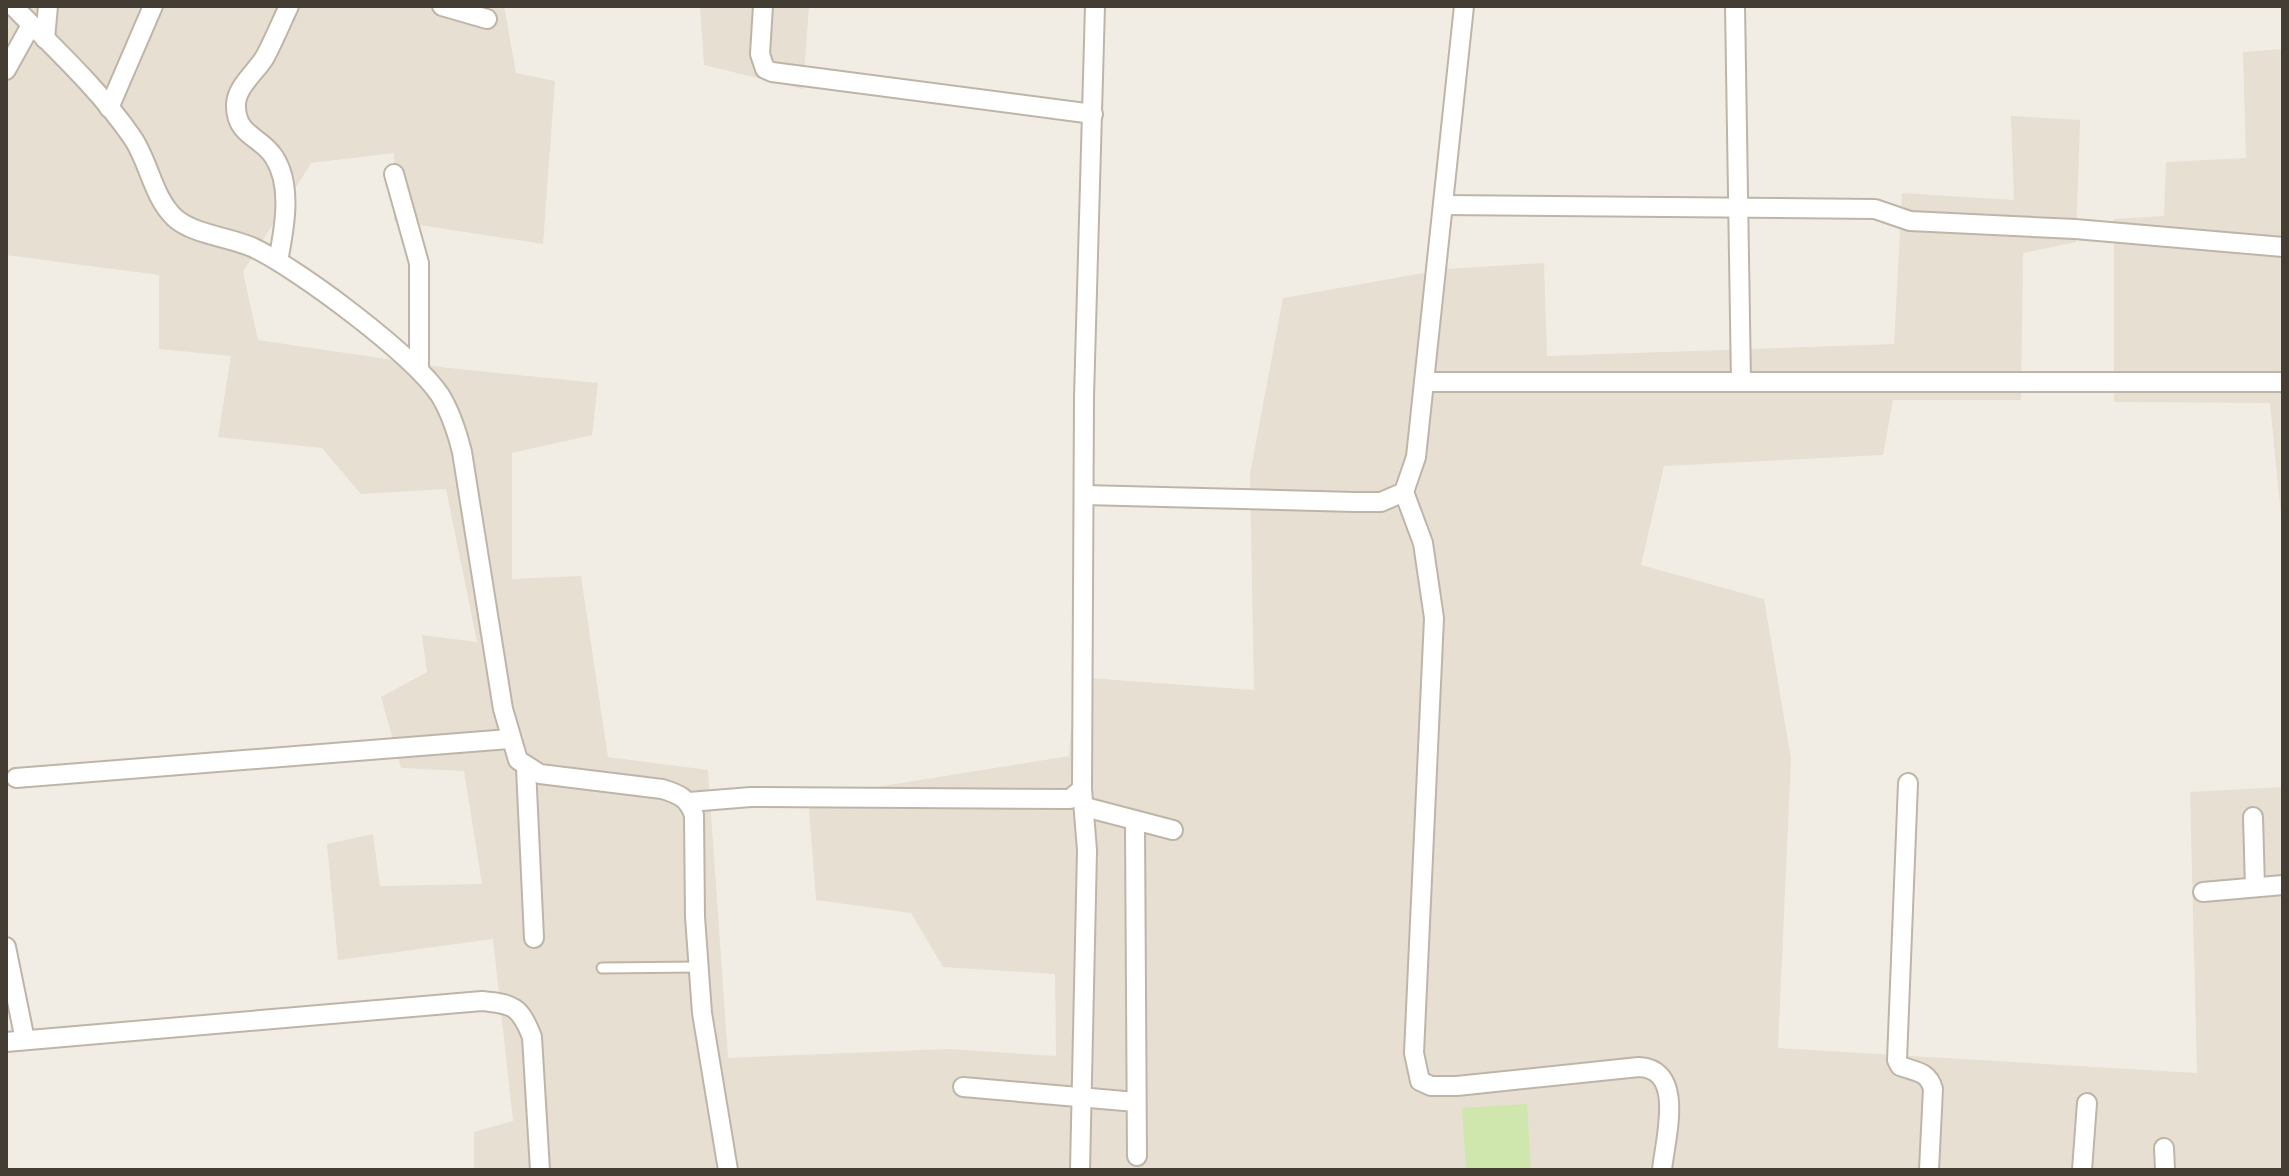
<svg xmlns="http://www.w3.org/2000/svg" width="2289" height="1176" font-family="'Titillium Web',sans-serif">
<rect width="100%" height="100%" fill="#f2ede4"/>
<g fill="#e6dfd2">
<path d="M6 6H504L516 73 555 81 543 244 394 221V153L311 163 243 272 258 340 448 368 598 383 592 435 512 453V579L581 576 608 757 708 770 728 1058 948 1049 1056 1056 1055 974 943 967 911 913 816 900 808 798 1069 756 1075 677 1254 690 1250 474 1283 298 1446 269 1544 263 1547 356 1894 344 1902 193 2014 200 2011 116 2080 120 2076 242 2023 253 2021 400H1893L1883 455 1664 466 1641 565 1764 599 1791 759 1778 1048 2197 1073 2190 792 2283 787V1170H474V1132L513 1121 493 939 338 960 327 844 373 834 380 886 482 884 464 771 401 768 381 697 427 672 422 635 477 642 446 489 361 494 322 448 218 437 231 356 159 349V275L6 255Z"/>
<path d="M700 6H809L803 89 704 65Z"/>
<path d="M2283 49V537L2270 403 2114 402V219L2164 216 2166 162 2246 158 2243 52Z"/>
</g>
<path fill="#cfe7ac" d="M1527 1104 1531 1170H1466L1462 1108Z"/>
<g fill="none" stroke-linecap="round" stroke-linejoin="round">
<g stroke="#beb5a7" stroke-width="13">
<path id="service" d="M602 968 698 967"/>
</g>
<g stroke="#beb5a7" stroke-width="22">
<g id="minor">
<path d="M13 6C54 48 99 89 132 137 149 161 153 198 175 218 194 235 231 237 254 248 300 270 412 354 440 395 451 413 457 432 462 452L503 709 518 760 540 774 662 789C679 794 688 798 694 815L695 917 702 1013 728 1170"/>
<path d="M442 6 487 19"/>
<path d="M763 6 760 54 765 69 772 72 1093 114"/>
<path d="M1735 6 1741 382"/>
<path d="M45 39 48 6"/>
<path d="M6 70 31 25"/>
<path d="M109 108 153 6"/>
<path d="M394 174 419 263V370"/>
<path d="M1443 205 1875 209 1910 221 2075 229 2283 247"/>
<path d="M278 261C284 230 293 186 274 157 261 136 235 136 236 104 237 86 256 72 265 57 274 40 281 23 289 6"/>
<path d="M1424 382H2283"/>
<path d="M1404 492 1423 543 1434 618 1414 1053 1420 1081 1431 1086H1457L1639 1067C1686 1069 1665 1139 1662 1170"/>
<path d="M1084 495 1355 502H1381L1404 492 1416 457 1464 6"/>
<path d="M526 768 534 938"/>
<path d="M16 778 509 739"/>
<path d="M1908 783 1897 1060 1900 1066C1916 1072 1928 1071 1933 1089L1929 1170"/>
<path d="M689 802 751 797 1070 799 1082 789 1084 397 1095 6"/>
<path d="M1085 807 1173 830"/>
<path d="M2253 817 2255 887"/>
<path d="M1135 828 1137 1156"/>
<path d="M2203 892 2283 885"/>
<path d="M6 947 25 1040"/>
<path d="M6 1042 482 1001C513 1004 520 1006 532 1037L540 1170"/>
<path d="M963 1087 1136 1102"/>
<path d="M2164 1148 2165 1170"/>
<path d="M1080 1170 1087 850 1082 789"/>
<path d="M2082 1170 2087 1103"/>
</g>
</g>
<use href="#service" stroke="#fff" stroke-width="9"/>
<use href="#minor" stroke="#fff" stroke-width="18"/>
</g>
<rect width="2289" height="1176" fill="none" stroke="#443d34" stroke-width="16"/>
</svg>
